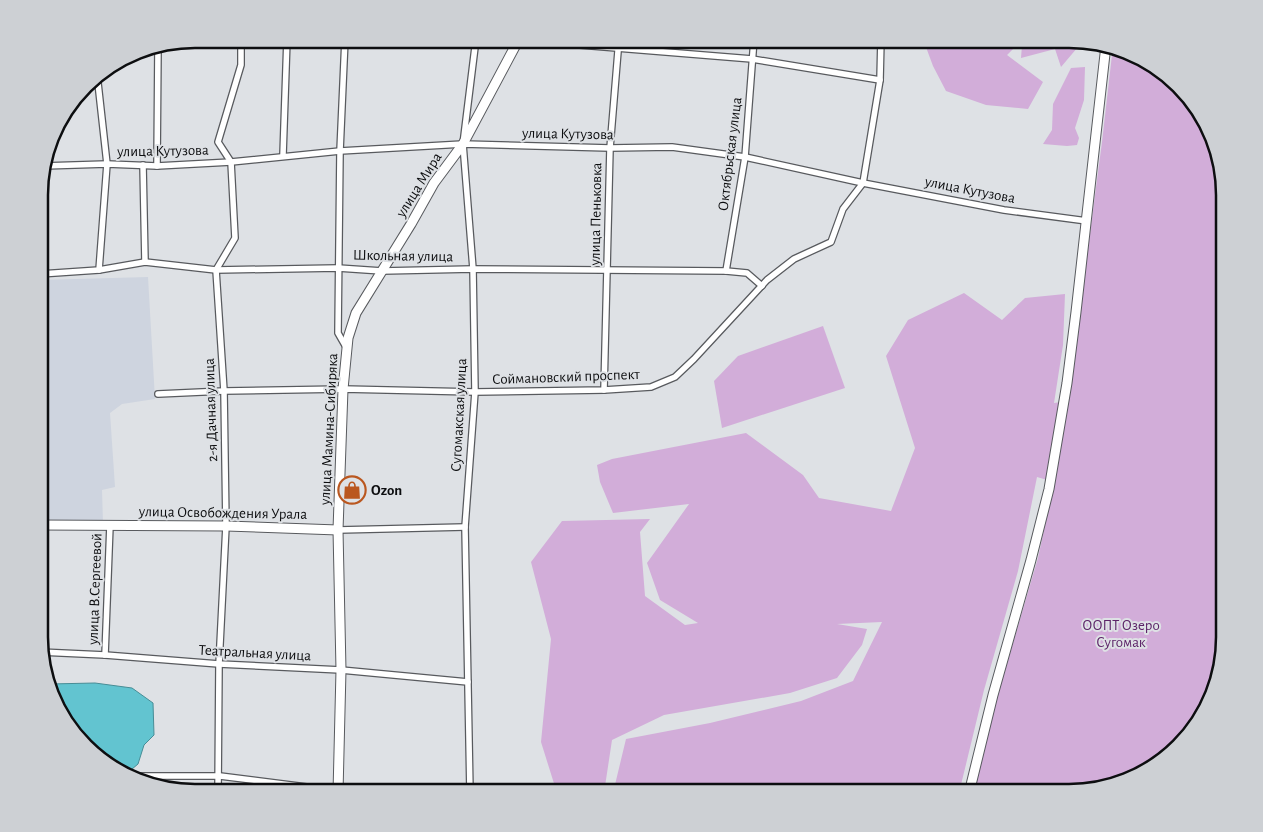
<svg xmlns="http://www.w3.org/2000/svg" width="1263" height="832" font-family="'Alegreya Sans',sans-serif">
<rect width="100%" height="100%" fill="#dee1e5"/>
<path fill="#ced4df" d="M148 277 155 399 122 404 110 413 115 487 102 490 103 523 40 522V280Z"/>
<g fill="#d2add9">
<path d="M923 39H1023L1007 55 1043 82 1028 109 986 105 946 91 933 66Z"/>
<path d="M1049 39H1068L1083 41 1061 67 1055 49 1021 58 1022 45Z"/>
<path d="M1113 46 1118 47 1155 65 1203 117 1224 185V647L1198 724 1146 772 1078 793H973L998 694 1038 558 1053 488 1054 482 1037 477 1018 571 984 690 959 793H870L863 784 812 793H613L626 739 710 723 801 701 853 681 882 622 837 624 867 629 862 645 837 678 790 693 664 715 612 740 604 793H557L541 742 551 639 531 562 562 521 650 519 640 532 645 596 685 625 698 623 660 600 647 563 689 504 613 513 600 482 597 465 612 459 746 433 803 475 819 498 891 511 915 448 886 356 908 320 964 293 1002 320 1025 298 1065 294 1063 345 1054 403 1068 401 1102 142Z"/>
<path d="M1085 67 1084 100 1075 128 1079 138 1077 145 1067 146 1043 144 1052 130 1053 104 1071 68Z"/>
<path d="M823 326 845 388 722 428 714 381 738 356Z"/>
</g>
<path fill="#62c4d0" stroke="#488d96" d="M95 683 132 688 153 703 154 735 144 745 138 764 125 775 108 767 60 715 49 684Z"/>
<g fill="none" stroke-linecap="round" stroke-linejoin="round">
<g stroke="#585a5e" stroke-width="8">
<g id="minor">
<path d="M345 39 340 151 338 333 346 347"/>
<path d="M518 40 752 59 880 80"/>
<path d="M97 74 107 164 99 270"/>
<path d="M283 155 287 39"/>
<path d="M143 165 145 262"/>
<path d="M43 166 107 164 157 166 231 162 340 151 463 144 610 148 672 147 745 157 863 183 1004 210 1087 221"/>
<path d="M157 166 158 46"/>
<path d="M726 271 745 157 754 39"/>
<path d="M40 274 99 270 145 262 216 270 338 268 382 271 473 269 726 271 747 273 762 286"/>
<path d="M604 390 610 148 619 39"/>
<path d="M158 394 224 391 343 389 475 392 604 390 651 387 675 377 694 359 767 280 794 259 831 242 843 209 863 183 880 80 881 39"/>
<path d="M338 530 465 527"/>
<path d="M40 652 105 655 219 664 341 670 468 682"/>
<path d="M105 655 110 525"/>
<path d="M134 780 141 776H220L338 791 420 793"/>
<path d="M218 793 219 664 226 526 224 391 216 270 235 238 231 162 218 142 241 65V39"/>
<path d="M470 793 465 527 475 392 473 269 463 144 476 39"/>
</g>
</g>
<g stroke="#585a5e" stroke-width="11">
<g id="primary">
<path d="M40 525 226 526 338 530"/>
<path d="M338 793 341 670 338 530 343 389 348 338 356 313 411 224 434 183 463 144 519 39"/>
<path d="M969 793 993 695 1031 560 1049 489 1067 383 1076 312 1106 45"/>
</g>
</g>
<use href="#minor" stroke="#fff" stroke-width="5.5"/>
<use href="#primary" stroke="#fff" stroke-width="9"/>
</g>
<defs>
<g id="shop-ring" transform="scale(1.4375)"><circle r="9.5" fill="#dee1e5" stroke="#ba571f" stroke-width="1.5"/><path d="M-5-2.5h2.3a2.7 3.5 0 0 1 5.4 0H5L5.5 6h-11ZM-1.5-2.5h3a1.5 2.3 0 0 0-3 0Z" fill="#ba571f"/></g>
</defs>
<g fill-rule="evenodd">
<use href="#shop-ring" x="352" y="490"/>
</g>
<g text-anchor="middle" dominant-baseline="central" stroke-width="4" stroke-linejoin="round" paint-order="stroke">
<g font-size="15" fill="#0d0e10" stroke="#dee1e5">
<text transform="translate(568 134) rotate(1)">улица Кутузова</text>
<text transform="translate(163 151) rotate(-1)">улица Кутузова</text>
<text transform="translate(730 154) rotate(-83)">Октябрьская улица</text>
<text transform="translate(419 185) rotate(-58)">улица Мира</text>
<text transform="translate(970 190) rotate(11)">улица Кутузова</text>
<text transform="translate(596 214) rotate(-89)">улица Пеньковка</text>
<text transform="translate(403 256) rotate(1)">Школьная улица</text>
<text transform="translate(566 377) rotate(-2)">Соймановский проспект</text>
<text transform="translate(211 410) rotate(-92)">2-я Дачная улица</text>
<text transform="translate(459 415) rotate(-87)">Сугомакская улица</text>
<text transform="translate(329 429) rotate(-87)">улица Мамина-Сибиряка</text>
<text transform="translate(223 513) rotate(1)">улица Освобождения Урала</text>
<text transform="translate(95 589) rotate(-88)">улица В.Сергеевой</text>
<text transform="translate(255 653) rotate(3)">Театральная улица</text>
</g>
<g font-size="15" font-weight="bold" fill="#0d0e10" stroke="#dee1e5" text-anchor="start">
<text x="371" y="490">Ozon</text>
</g>
<g font-size="15" fill="#5d2569" stroke="#dee1e5">
<text x="1121" y="625">ООПТ Озеро<tspan x="1121" dy="17">Сугомак</tspan></text>
</g>
</g>
<path d="M0 0H1263V832H0ZM195 48H1069A147 147 0 0 1 1216 195V637A147 147 0 0 1 1069 784H195A147 147 0 0 1 48 637V195A147 147 0 0 1 195 48Z" fill="#cdd0d4" fill-rule="evenodd"/>
<path fill="none" stroke="#0d0e10" stroke-width="2.5" d="M195 48H1069A147 147 0 0 1 1216 195V637A147 147 0 0 1 1069 784H195A147 147 0 0 1 48 637V195A147 147 0 0 1 195 48Z"/>
</svg>
